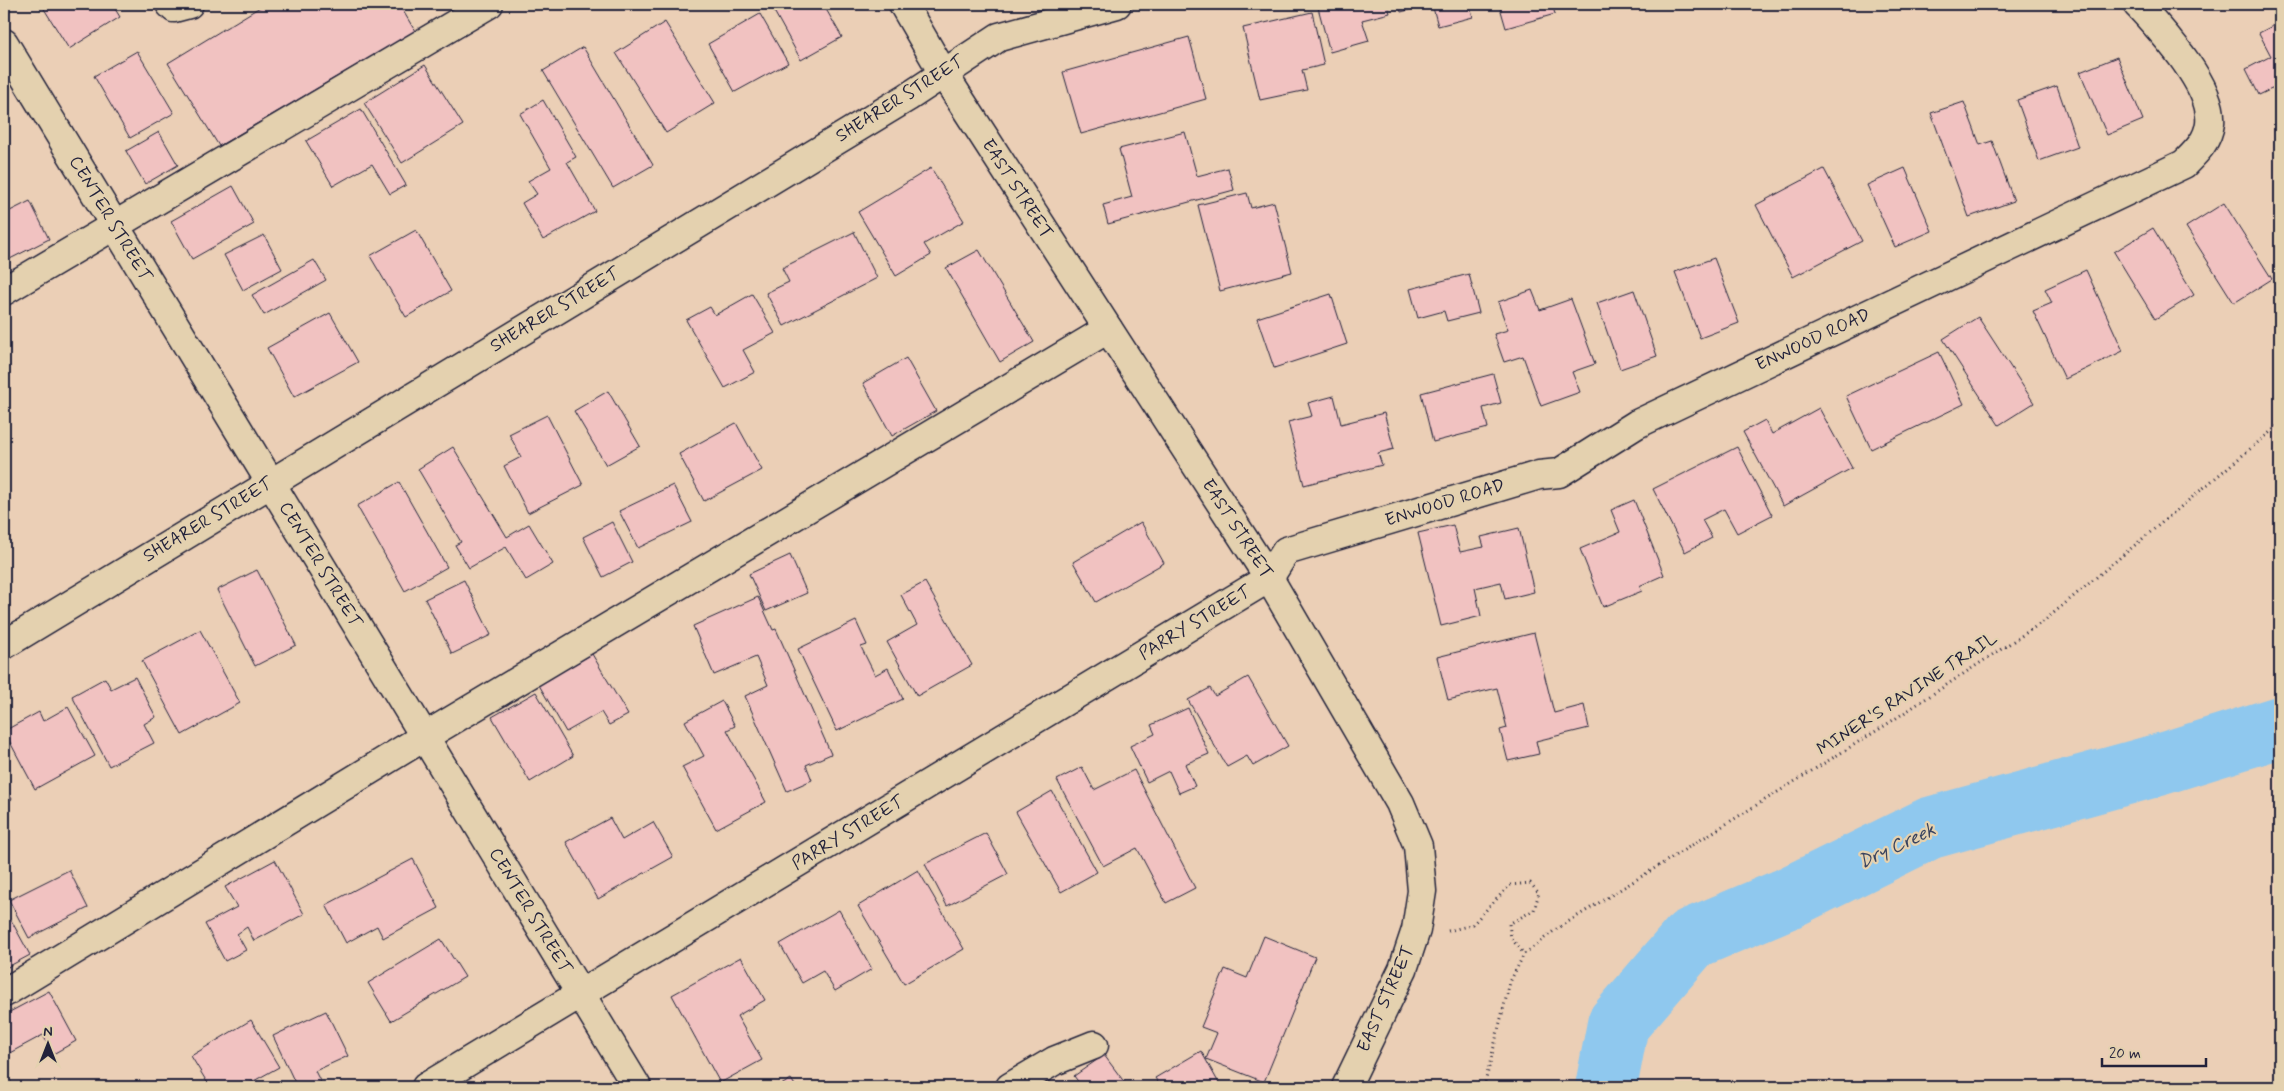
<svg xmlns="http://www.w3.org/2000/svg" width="2284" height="1091" font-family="Mynerve,sans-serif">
<rect width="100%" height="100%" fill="#ebcfb6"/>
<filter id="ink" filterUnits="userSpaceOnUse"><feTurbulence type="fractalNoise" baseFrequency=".02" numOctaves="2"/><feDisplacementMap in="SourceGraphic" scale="10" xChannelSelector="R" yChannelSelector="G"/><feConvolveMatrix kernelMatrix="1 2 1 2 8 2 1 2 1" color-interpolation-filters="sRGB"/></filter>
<g filter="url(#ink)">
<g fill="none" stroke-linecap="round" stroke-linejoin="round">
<path stroke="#8fc8ee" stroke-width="62" d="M1606 1087 1618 1024 1691 939 1788 898 1930 828 2158 765 2280 727"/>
</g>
<g fill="#f1c2c1" stroke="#22223b">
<path d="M41 4H112L120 17 69 49Z"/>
<path d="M265 4H399L415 31 219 146 168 63Z"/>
<path d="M770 4H823L842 37 801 60Z"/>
<path d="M1317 4H1387L1390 13 1362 20 1369 41 1330 52Z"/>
<path d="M1399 4H1431L1401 12Z"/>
<path d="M1432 4H1469L1473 17 1438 26Z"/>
<path d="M1499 4H1552L1555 14 1506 28Z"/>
<path d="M1312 12 1324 65 1302 70 1307 90 1260 100 1243 28Z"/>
<path d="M760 14 788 63 735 92 708 44Z"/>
<path d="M665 22 715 103 666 133 616 53Z"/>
<path d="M2280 22V85L2259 95 2246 69 2271 56 2259 33Z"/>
<path d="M1189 37 1206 99 1081 134 1063 72Z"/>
<path d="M583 47 653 165 613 188 543 71Z"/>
<path d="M137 51 174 113 130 138 94 76Z"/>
<path d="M2117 57 2143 120 2107 135 2080 72Z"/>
<path d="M425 65 463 125 402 163 364 103Z"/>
<path d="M2057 86 2078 147 2039 161 2017 100Z"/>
<path d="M543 100 576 157 567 162 595 211 543 240 522 203 537 194 528 181 551 168 520 114Z"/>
<path d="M1964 102 1980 145 1992 141 2014 201 1969 217 1931 113Z"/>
<path d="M361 109 406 185 390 194 372 164 333 186 306 141Z"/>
<path d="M159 132 178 165 145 184 126 151Z"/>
<path d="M1185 132 1197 176 1228 168 1234 190 1108 224 1103 205 1132 197 1119 149Z"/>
<path d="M931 168 964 221 924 244 931 255 896 276 858 212Z"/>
<path d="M1905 168 1932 231 1895 247 1867 185Z"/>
<path d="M1824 169 1862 241 1793 277 1756 205Z"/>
<path d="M233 186 254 224 192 259 171 221Z"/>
<path d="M1247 193 1251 208 1274 202 1292 272 1220 291 1198 205Z"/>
<path d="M30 201 49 239 4 262V214Z"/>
<path d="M2224 203 2272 279 2234 303 2186 227Z"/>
<path d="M2153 228 2194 295 2155 319 2114 252Z"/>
<path d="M416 230 451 291 406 317 370 256Z"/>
<path d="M854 232 877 278 784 326 766 293 789 282 782 268Z"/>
<path d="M264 235 282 269 243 290 224 255Z"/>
<path d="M979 250 1034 342 1000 362 946 268Z"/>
<path d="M1714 258 1739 323 1700 338 1675 272Z"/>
<path d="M314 260 326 280 264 315 252 295Z"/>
<path d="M2086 270 2123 351 2065 379 2033 311 2052 303 2045 289Z"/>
<path d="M1469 274 1479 313 1447 321 1444 311 1418 318 1410 289Z"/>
<path d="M1532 290 1540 310 1571 299 1595 364 1572 372 1580 392 1541 406 1523 356 1504 362 1494 334 1508 330 1498 302Z"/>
<path d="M1634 290 1657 356 1620 369 1597 303Z"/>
<path d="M752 294 775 333 743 350 755 372 725 388 686 320 710 307 715 315Z"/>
<path d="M1331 294 1347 344 1274 368 1257 318Z"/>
<path d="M330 313 358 362 294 397 267 348Z"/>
<path d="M1978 317 2034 403 1999 425 1943 339Z"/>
<path d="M1939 352 1964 404 1871 449 1846 396Z"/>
<path d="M906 358 936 411 892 436 863 383Z"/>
<path d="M1493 374 1501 403 1483 408 1488 428 1433 442 1421 393Z"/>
<path d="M608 391 640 446 606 465 574 411Z"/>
<path d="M1334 396 1341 424 1384 413 1394 449 1378 453 1382 465 1304 485 1288 422 1312 416 1308 403Z"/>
<path d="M1819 408 1852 468 1783 506 1743 432 1765 420 1772 434Z"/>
<path d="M547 415 583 485 528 513 504 466 521 457 509 434Z"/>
<path d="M736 423 762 470 704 501 679 454Z"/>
<path d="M453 447 507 537 529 524 553 564 526 580 506 547 469 568 455 545 461 542 418 469Z"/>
<path d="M1737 447 1772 515 1737 533 1724 509 1702 520 1712 538 1685 552 1653 489Z"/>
<path d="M399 482 447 567 405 591 357 506Z"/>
<path d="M673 485 692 522 638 548 619 511Z"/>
<path d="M1634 500 1664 575 1639 586 1642 591 1603 607 1580 549 1620 532 1611 510Z"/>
<path d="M612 522 632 562 603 577 583 537Z"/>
<path d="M1141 522 1164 563 1096 602 1073 562Z"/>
<path d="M1453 525 1460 552 1484 547 1481 537 1519 528 1534 592 1505 599 1501 582 1475 588 1481 616 1441 626 1418 533Z"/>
<path d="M790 555 807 593 766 611 749 574Z"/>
<path d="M257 570 296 645 255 666 217 590Z"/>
<path d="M464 580 491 635 452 654 425 599Z"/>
<path d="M925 582 972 665 917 696 887 642 917 625 901 595Z"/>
<path d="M758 597 773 630 776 629 831 754 806 765 812 780 787 791 745 696 768 685 756 657 714 675 693 626Z"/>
<path d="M856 621 867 645 861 647 875 675 888 668 903 699 837 731 798 649Z"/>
<path d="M200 630 240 703 182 735 142 661Z"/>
<path d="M1534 633 1554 713 1584 705 1589 728 1536 741 1539 754 1508 761 1500 730 1507 728 1497 688 1448 700 1437 657Z"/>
<path d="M592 654 628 715 609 725 601 712 566 732 539 685Z"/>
<path d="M135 677 156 717 144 724 154 743 109 766 72 696 105 678 111 689Z"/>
<path d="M1248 677 1288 746 1253 766 1247 756 1227 767 1188 700 1210 688 1215 696Z"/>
<path d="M536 692 573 756 530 782 492 717Z"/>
<path d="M722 701 735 726 727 730 766 802 716 829 682 767 704 756 685 721Z"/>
<path d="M68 707 95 756 35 789 4 731 39 712 43 721Z"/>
<path d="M1188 708 1209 754 1185 764 1195 786 1179 793 1169 771 1147 782 1130 746 1155 734 1151 725Z"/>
<path d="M1082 767 1094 790 1134 770 1195 888 1166 903 1137 848 1103 866 1057 780Z"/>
<path d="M4 785 12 799 4 804Z"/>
<path d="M1052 791 1097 872 1061 892 1016 812Z"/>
<path d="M610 818 622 840 653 822 673 857 598 899 566 842Z"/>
<path d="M986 833 1008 874 947 906 925 864Z"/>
<path d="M413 859 439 908 383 938 377 926 346 943 326 905Z"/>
<path d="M275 860 304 914 254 941 247 927 237 934 246 950 225 961 205 924 237 907 225 887Z"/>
<path d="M69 870 88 908 29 938 9 900Z"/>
<path d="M918 870 964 949 904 984 858 906Z"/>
<path d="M839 910 872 969 835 991 823 971 802 983 780 944Z"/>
<path d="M11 920 30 955 4 969V924Z"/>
<path d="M1264 936 1315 957 1264 1082 1206 1059 1217 1033 1201 1027 1225 969 1247 978Z"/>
<path d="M441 939 465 977 391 1021 368 983Z"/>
<path d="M741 957 765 1000 737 1016 762 1060 720 1083 672 995Z"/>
<path d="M49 991 76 1041 53 1054 43 1035 4 1056V1015Z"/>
<path d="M326 1011 348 1056 315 1071 323 1087H297L273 1036Z"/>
<path d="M251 1020 279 1067 243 1087H210L191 1056Z"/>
<path d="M1201 1051 1221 1087H1161L1155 1078Z"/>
<path d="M1104 1055 1128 1087H1082L1074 1076Z"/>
<path d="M6 1074 14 1087H4V1075Z"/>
<path d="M791 1079 796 1087H778Z"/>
</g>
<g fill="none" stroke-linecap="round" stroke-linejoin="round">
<g stroke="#22223b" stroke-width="31">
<g id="minor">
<path d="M170 4 174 8 189 4"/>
<path d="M903 4 943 73 1269 578 1400 803 1418 846 1422 891 1416 930 1403 969 1346 1087"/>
<path d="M4 43 637 1087"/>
<path d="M4 291 489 4"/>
<path d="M4 645 908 97 999 37 1117 4"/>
<path d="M4 993 424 737 1108 329"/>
<path d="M426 1087 1269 578 1286 551 1539 475 1559 473 1637 424 2184 164C2196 152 2208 141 2210 123 2214 86 2160 29 2137 4"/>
<path d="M1010 1087 1054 1061 1094 1045"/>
</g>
</g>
<g stroke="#22223b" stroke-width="3" stroke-dasharray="1 4" stroke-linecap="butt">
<path d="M1448 931 1472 925 1510 885 1530 883 1539 893 1534 910 1509 924 1511 938 1524 954"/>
<path d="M1484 1087 1510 982 1524 954 1555 930 1881 728 2044 621 2280 424"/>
</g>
<use href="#minor" stroke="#e4d1af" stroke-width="28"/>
</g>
</g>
<g text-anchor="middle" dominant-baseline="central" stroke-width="4.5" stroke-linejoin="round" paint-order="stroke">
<g font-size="18" fill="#22223b" stroke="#e4d1af">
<text transform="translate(900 99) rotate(-32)">SHEARER STREET</text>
<text transform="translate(1017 189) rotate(57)">EAST STREET</text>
<text transform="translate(110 219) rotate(59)">CENTER STREET</text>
<text transform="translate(555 310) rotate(-31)">SHEARER STREET</text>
<text transform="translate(1813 340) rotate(-25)">ENWOOD ROAD</text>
<text transform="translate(1445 503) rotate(-17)">ENWOOD ROAD</text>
<text transform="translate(208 520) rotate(-31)">SHEARER STREET</text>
<text transform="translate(1237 529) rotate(57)">EAST STREET</text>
<text transform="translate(320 565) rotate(59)">CENTER STREET</text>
<text transform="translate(1195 623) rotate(-31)">PARRY STREET</text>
<text transform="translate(1907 694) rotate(-33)">MINER'S RAVINE TRAIL</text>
<text transform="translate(848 833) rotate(-31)">PARRY STREET</text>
<text transform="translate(530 911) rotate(59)">CENTER STREET</text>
<text transform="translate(1386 999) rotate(-66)">EAST STREET</text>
</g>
<g font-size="19" font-style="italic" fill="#38435f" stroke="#e4d1af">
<text transform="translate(1897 846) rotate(-25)">Dry Creek</text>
</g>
</g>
<rect width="2284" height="1091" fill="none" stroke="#e4d1af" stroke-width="20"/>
<rect x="10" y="10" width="2264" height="1071" fill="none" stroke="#22223b" stroke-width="2" filter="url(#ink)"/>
<g transform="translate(48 1044)" stroke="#e4d1af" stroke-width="4" paint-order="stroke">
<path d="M0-4L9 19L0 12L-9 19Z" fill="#22223b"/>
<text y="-8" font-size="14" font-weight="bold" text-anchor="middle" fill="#22223b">N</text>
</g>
<path d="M2102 1058v8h104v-8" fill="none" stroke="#22223b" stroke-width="2.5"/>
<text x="2109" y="1058" font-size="15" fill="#22223b" stroke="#e4d1af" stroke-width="4" paint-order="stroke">20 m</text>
</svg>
